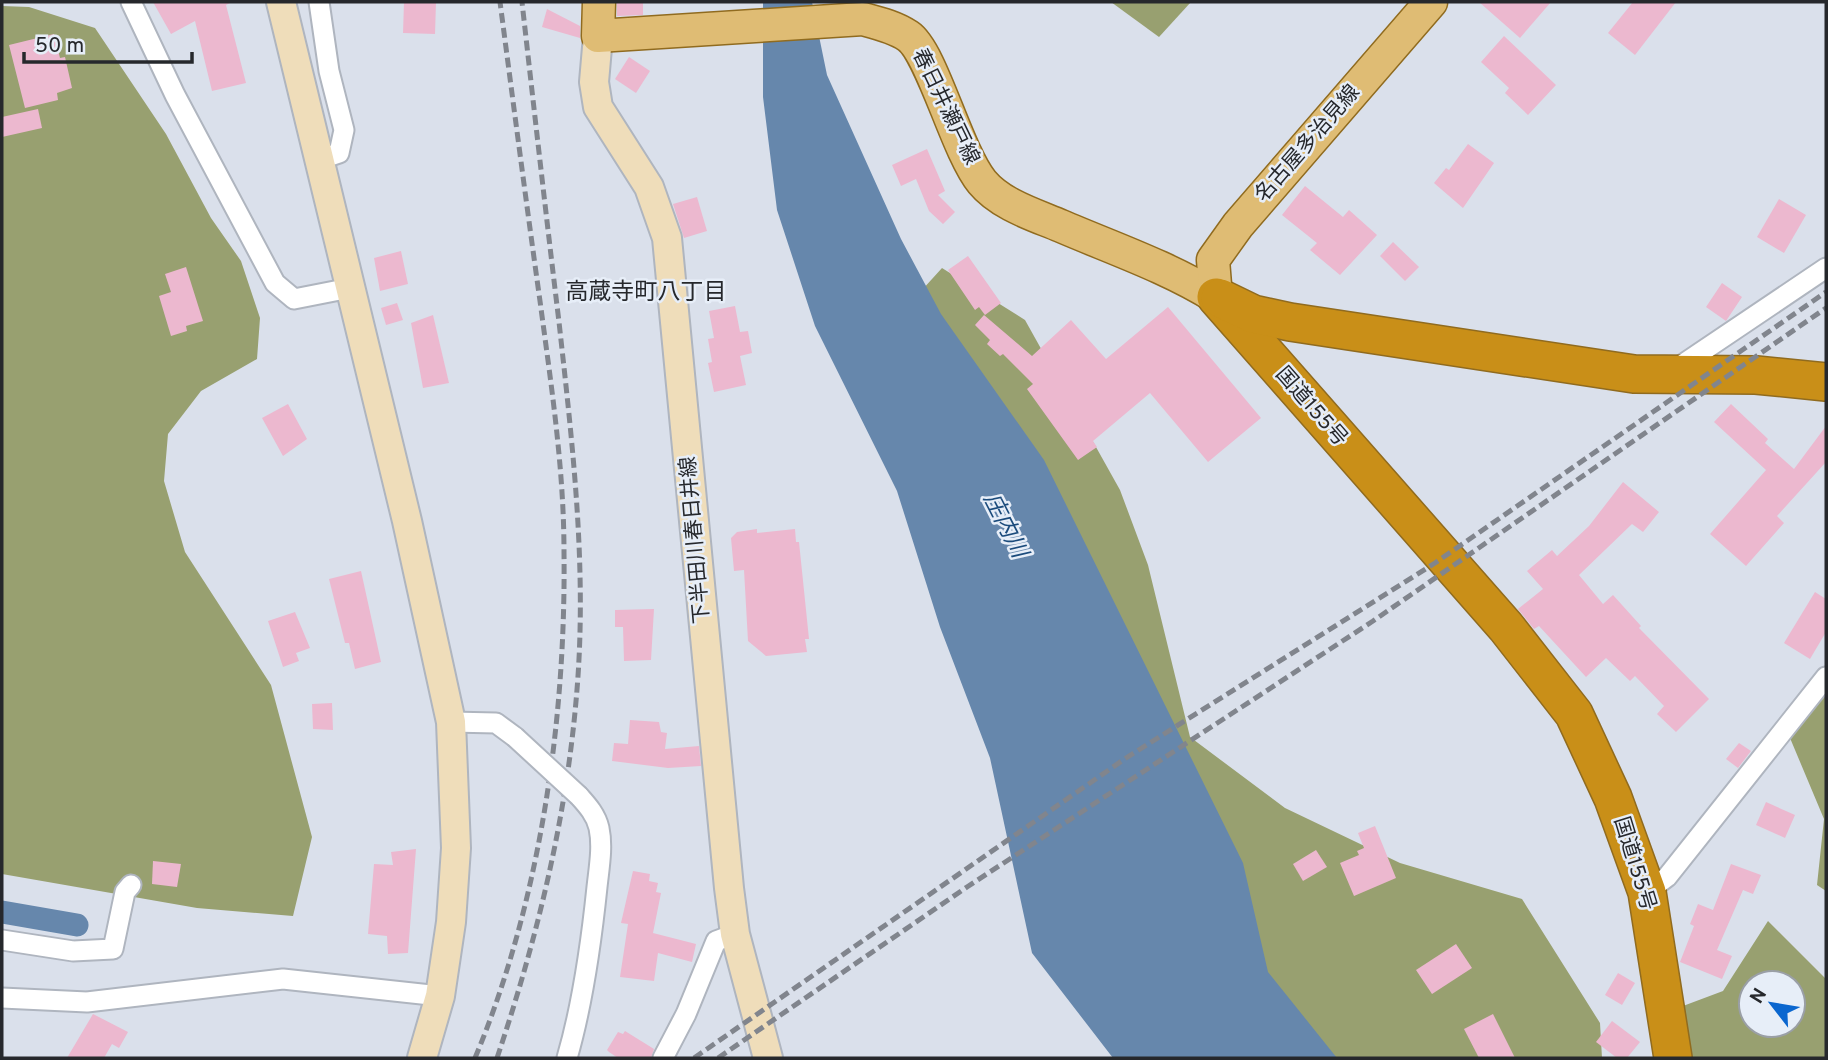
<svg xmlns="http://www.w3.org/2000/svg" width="1828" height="1060" font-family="Overpass,'Noto Sans JP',sans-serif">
<rect width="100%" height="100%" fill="#dae0eb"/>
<g fill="#98a070" fill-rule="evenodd">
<path d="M1111 2H1191L1159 37Z"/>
<path d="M2 6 29 7 95 28 166 134 211 218 241 261 260 318 257 359 201 391 168 434 164 481 185 552 271 685 312 837 293 916 197 908 2 874Z"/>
<path d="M942 268 1025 320 1120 490 1148 565 1190 737 1285 808 1400 863 1522 899 1600 1023 1602 1058H1208L902 312Z"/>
<path d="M1826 688V891L1817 885 1824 819 1790 738Z"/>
<path d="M1768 921 1826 979V1058H1692L1683 1006 1723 991ZM1751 983H1793V1025H1751Z"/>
</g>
<path fill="#6687ac" d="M763 2H812L827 75 901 239 941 314 1044 460 1243 863 1268 972 1337 1058H1113L1032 953 990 758 940 627 897 491 815 326 777 210 763 97Z"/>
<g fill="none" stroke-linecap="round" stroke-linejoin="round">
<path stroke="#6687ac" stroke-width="23" d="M2 912 77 925"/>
</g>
<g fill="#ecb8cf">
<path d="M153 2H232L226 5 246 83 212 91 195 21 171 34Z"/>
<path d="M404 2H436L435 34 403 33Z"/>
<path d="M617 2H643V15L617 16Z"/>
<path d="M1479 2H1551L1520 38Z"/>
<path d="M1633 2H1676L1635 55 1608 33Z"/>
<path d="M547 9 580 26V38L542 27Z"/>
<path d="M54 34 60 58 65 57 72 88 57 93 58 100 25 108 9 45Z"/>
<path d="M1504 36 1556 85 1528 115 1505 93 1509 88 1481 62Z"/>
<path d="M629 57 650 71 636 93 615 79Z"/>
<path d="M38 109 42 128 2 137V117Z"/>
<path d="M1468 144 1494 163 1463 208 1434 183 1446 168 1449 170Z"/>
<path d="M927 149 945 191 938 195 955 212 943 224 929 211 916 179 901 186 892 165Z"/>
<path d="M1305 186 1343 217 1349 210 1377 235 1340 275 1310 250 1317 243 1282 215Z"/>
<path d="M697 197 707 231 684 238 673 204Z"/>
<path d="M1779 199 1806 215 1784 253 1757 237Z"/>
<path d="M1393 242 1419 267 1405 281 1380 256Z"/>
<path d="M401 251 408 284 380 291 374 258Z"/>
<path d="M968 256 1001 303 985 315 979 307 975 310 948 270Z"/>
<path d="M186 267 203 321 186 326 187 331 171 336 159 296 171 292 165 274Z"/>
<path d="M1722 283 1742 297 1726 321 1706 307Z"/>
<path d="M397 303 403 320 386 325 381 308Z"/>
<path d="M735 306 740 332 748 331 752 353 740 356 746 385 714 392 708 363 712 362 708 339 714 338 709 311Z"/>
<path d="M1168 307 1261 418 1208 462 1150 393 1093 441 1097 447 1078 460 1027 389 1033 384 1003 354 1000 356 987 344 990 340 975 325 984 315 1032 356 1071 320 1106 359Z"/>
<path d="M433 315 449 383 423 388 411 323Z"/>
<path d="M288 404 307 439 283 456 262 418Z"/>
<path d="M1731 404 1768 439 1765 443 1794 469 1826 426V462L1777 516 1784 523 1746 566 1710 534 1766 470 1714 422Z"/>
<path d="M1623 482 1659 512 1643 532 1632 524 1579 575 1603 604 1613 595 1641 626 1639 628 1709 699 1676 732 1657 714 1664 706 1635 676 1630 681 1606 658 1586 677 1539 626 1534 629 1518 609 1543 589 1527 571 1552 550 1557 556 1589 526Z"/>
<path d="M757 529V533L795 529 796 542H799L809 639H805L807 652 766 656 748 641 744 570 734 571 731 538 737 532Z"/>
<path d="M361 571 381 662 355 669 349 643H345L329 579Z"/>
<path d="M1815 592 1826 599V632L1810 659 1784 643Z"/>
<path d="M654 609 651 660 624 661 623 627H615V610Z"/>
<path d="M295 612 310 648 296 653 299 661 283 667 268 621Z"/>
<path d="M332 703 333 730 313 729 312 704Z"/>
<path d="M630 720 659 722 661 732 667 733 665 749 699 746 701 766 668 768 612 761 614 743 628 744Z"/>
<path d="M1739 743 1751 751 1738 768 1726 759Z"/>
<path d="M1766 802 1795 815 1785 838 1756 825Z"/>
<path d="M1375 826 1396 878 1354 896 1340 863 1359 855 1357 851 1364 848 1358 833Z"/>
<path d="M416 849 408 953 388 954 387 936 368 934 374 864 393 865 391 852Z"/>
<path d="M1316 850 1327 867 1303 881 1293 864Z"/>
<path d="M153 861 181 864 177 887 152 884Z"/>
<path d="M1731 864 1761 875 1753 894 1743 890 1717 950 1732 956 1722 979 1680 962 1694 926 1690 924 1698 904 1713 910Z"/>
<path d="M633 871 650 874 649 881 658 883 656 892 661 893 653 933 696 944 692 962 658 953 654 981 620 977 628 924 621 923Z"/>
<path d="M1456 944 1472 968 1432 994 1416 970Z"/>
<path d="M1618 973 1635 983 1622 1005 1605 995Z"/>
<path d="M93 1014 128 1032 119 1048 112 1044 104 1058H67Z"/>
<path d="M1493 1014 1515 1058H1479L1464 1029Z"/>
<path d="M1612 1021 1640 1042 1627 1058H1617L1596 1042Z"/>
<path d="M625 1031 654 1049 651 1058H618L609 1052 607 1050 618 1032 623 1034Z"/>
</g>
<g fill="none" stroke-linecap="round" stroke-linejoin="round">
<g stroke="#afb5bf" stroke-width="23">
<g id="street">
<path d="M131 2 175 95 275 283 294 299 350 288"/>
<path d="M318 160 339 153 344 130 329 71 319 2"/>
<path d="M1673 371 1826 268"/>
<path d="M451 722 496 723 515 737"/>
<path d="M1647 892 1667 877 1826 677"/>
<path d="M2 940 73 951 113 949 125 892 131 885"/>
<path d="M2 998 87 1002 283 979 440 996"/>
<path d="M567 1058C583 1003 591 945 597 887 599 868 603 847 599 828 596 815 588 806 579 796"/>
<path d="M663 1058 686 1014 716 941 735 934"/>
</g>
</g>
<g stroke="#afb5bf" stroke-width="32">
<g id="secondary">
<path d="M281 2 407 521 451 722 456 848 451 922 440 996 422 1058"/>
<path d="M598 36 594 82 598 107 649 187 667 238 729 888 735 934 768 1058"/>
</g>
</g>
<g stroke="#906b1f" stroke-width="35">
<g id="primary">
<path d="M599 2 598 36 863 19C878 23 895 27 908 36 932 52 956 150 982 182 1001 205 1035 215 1061 226 1112 248 1168 267 1216 297"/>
<path d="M1216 297 1213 260 1238 225 1431 2"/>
</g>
</g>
<g stroke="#906b1f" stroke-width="40">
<g id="highway">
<path d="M1216 297 1506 627 1574 714 1613 798 1647 892 1673 1058"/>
<path d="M1220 298 1253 314 1290 322 1634 374 1756 375 1826 382"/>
</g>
</g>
<use href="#street" stroke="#fff" stroke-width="19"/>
<use href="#secondary" stroke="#efddba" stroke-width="28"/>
<use href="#primary" stroke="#dfbc74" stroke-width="32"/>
<use href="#highway" stroke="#c98f18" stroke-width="37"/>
<g stroke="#81858d" stroke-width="5" stroke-dasharray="10 5" stroke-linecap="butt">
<path d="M475 1058C540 903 566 720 564 552 564 468 551 384 540 301 526 201 513 101 500 2"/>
<path d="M497 1058C539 933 569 808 578 676 586 557 572 440 559 322 546 215 534 109 522 2"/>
<path d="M694 1058 1126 758 1435 563 1826 292"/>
<path d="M718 1058 967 887 1373 621 1826 308"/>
</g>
<g stroke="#afb5bf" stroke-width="23" stroke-linecap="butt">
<path id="street-bridge" d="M515 737 579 796"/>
</g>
<use href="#street-bridge" stroke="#fff" stroke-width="19"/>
</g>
<g text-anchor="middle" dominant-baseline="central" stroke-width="5" stroke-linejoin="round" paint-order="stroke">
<g font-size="21" fill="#26282c" stroke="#e7eef8">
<text transform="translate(945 107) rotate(64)">春日井瀬戸線</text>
<text transform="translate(1308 144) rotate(-49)">名古屋多治見線</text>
<text transform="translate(1311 407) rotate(49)">国道155号</text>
<text transform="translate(696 540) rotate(-95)">下半田川春日井線</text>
<text transform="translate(1634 864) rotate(73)">国道155号</text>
</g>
<g font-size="23" fill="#26282c" stroke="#e7eef8">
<text x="646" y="293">高蔵寺町八丁目</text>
</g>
<g font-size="23" font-style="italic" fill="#1b4b7c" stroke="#e7eef8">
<text transform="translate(1004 526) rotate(63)">庄内川</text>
</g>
</g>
<rect width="1828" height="1060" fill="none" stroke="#26282c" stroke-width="7"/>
<g transform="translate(1772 1004) rotate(301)"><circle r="33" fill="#e7eef8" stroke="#9a9fa6" stroke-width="2"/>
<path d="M0-5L12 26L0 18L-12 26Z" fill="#0a66cf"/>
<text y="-10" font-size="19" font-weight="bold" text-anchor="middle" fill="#26282c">N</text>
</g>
<path d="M24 52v10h168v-10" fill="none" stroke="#26282c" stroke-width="3.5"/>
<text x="35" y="52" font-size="21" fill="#26282c" stroke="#e7eef8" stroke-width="5" paint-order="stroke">50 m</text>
</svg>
